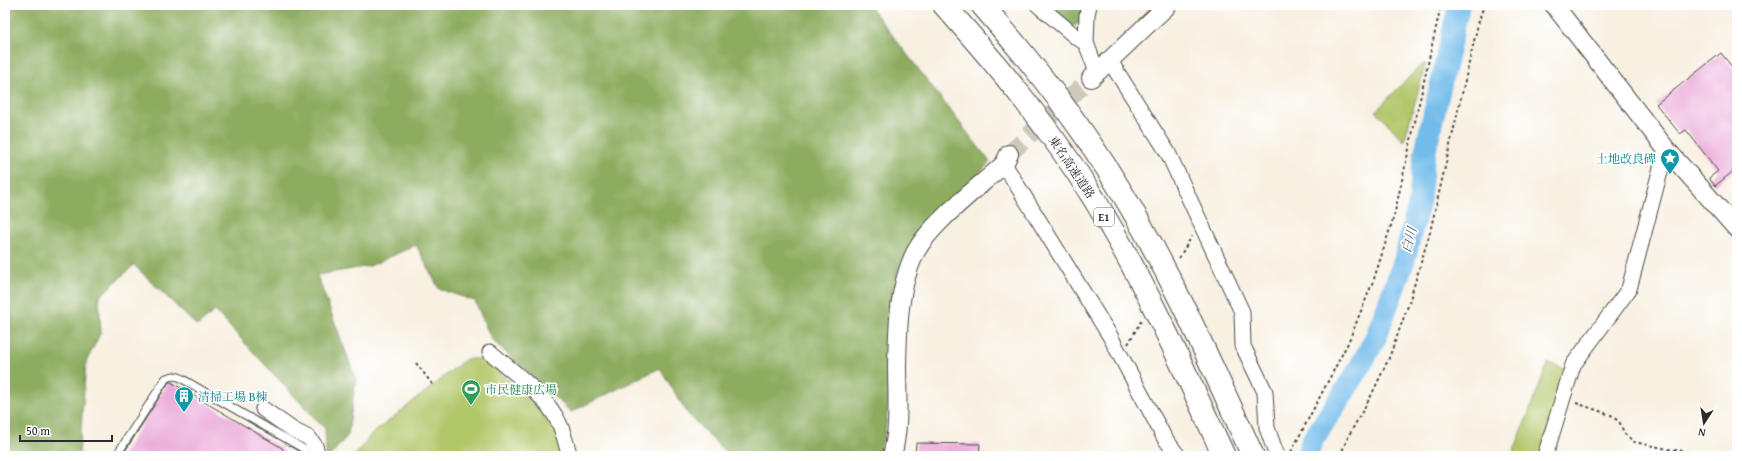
<svg xmlns="http://www.w3.org/2000/svg" width="1742" height="461" font-family="'Gentium Book Plus','Noto Serif JP',serif">
<rect width="100%" height="100%" fill="#fff"/>
<filter id="ink" filterUnits="userSpaceOnUse"><feTurbulence type="fractalNoise" baseFrequency=".025" numOctaves="2"/><feDisplacementMap in="SourceGraphic" scale="8" xChannelSelector="R" yChannelSelector="G"/><feConvolveMatrix kernelMatrix="1 2 1 2 8 2 1 2 1" color-interpolation-filters="sRGB"/></filter>
<filter id="wash" filterUnits="userSpaceOnUse"><feTurbulence type="fractalNoise" baseFrequency=".012" numOctaves="4" result="noise"/><feDisplacementMap in="SourceGraphic" scale="16" xChannelSelector="R" yChannelSelector="G"/><feGaussianBlur stdDeviation="0.9" result="paint"/><feColorMatrix in="noise" values="0 0 0 0 0 0 0 0 0 0 0 0 0 0 0 0 0 1.4 0 .05"/><feComposite in="paint" operator="in"/></filter>
<g filter="url(#wash)">
<rect width="100%" height="100%" fill="#f8f0e1"/>
<g fill="#b2c76b" stroke="#6e794b">
<path d="M1426 63 1404 141 1376 111 1420 66Z"/>
<path d="M466 359H485L523 392 550 421 563 442 565 456H355L370 436Z"/>
<path d="M1548 363 1567 370 1540 456H1512Z"/>
</g>
<g fill="#8dac5f" stroke="#5c6c45">
<path d="M5 5H869L990 162 915 241 900 265 893 290 889 317 890 384 885 433 878 456H729L687 413 660 368 571 412 491 339 475 301 439 289 416 245 370 266 317 275 356 379 348 435 330 456H326L325 429 215 311 197 326 134 265 99 297 101 332 86 362 79 456H5Z"/>
<path d="M1045 5H1084L1081 22 1072 27Z"/>
</g>
<g fill="none" stroke-linecap="round" stroke-linejoin="round">
<path stroke="#72bceb" stroke-width="22" d="M1307 456 1312 441 1357 372 1376 337 1404 261 1419 203 1424 157 1459 5"/>
</g>
<g id="blocks">
<g fill="#ebaad9">
<path d="M1721 53 1737 73V168L1715 186 1709 178 1718 171 1686 130 1680 134 1656 104Z"/>
<path d="M169 382H171L282 448 286 456H122Z"/>
<path d="M916 443 980 444 979 456H915Z"/>
</g>
</g>
</g>
<g filter="url(#ink)">
<use href="#blocks" fill-opacity="0" stroke="#4a4946" stroke-width="1"/>
<g fill="none" stroke-linecap="round" stroke-linejoin="round">
<path stroke="#cfc9bd" stroke-width="18" stroke-dasharray="18 9" stroke-linecap="butt" d="M1009 154 1091 78"/>
<g stroke="#4a4946" stroke-width="9">
<path id="service" d="M116 456 166 378 173 376 179 377 304 449 308 456"/>
</g>
<g stroke="#4a4946" stroke-width="17">
<g id="minor">
<path d="M1038 5 1076 37 1086 43"/>
<path d="M1089 5 1087 15 1086 43 1097 72"/>
<path d="M1110 61 1168 153 1242 312 1243 346 1265 392 1267 428 1277 456"/>
<path d="M1004 164 1110 336 1164 437 1178 456"/>
<path d="M490 352C513 372 546 395 559 423 564 433 566 445 570 456"/>
<path d="M263 409 293 430 309 438 315 446 318 456"/>
<path d="M1545 456 1573 365 1629 289 1666 149"/>
</g>
</g>
<g stroke="#4a4946" stroke-width="20">
<g id="tertiary">
<path d="M1554 5 1666 149 1737 229"/>
<path d="M1091 78 1168 5"/>
<path d="M892 456C900 427 897 395 897 365 898 327 898 290 914 255 928 225 979 187 1004 164L1009 154"/>
</g>
</g>
<g stroke="#4a4946" stroke-width="24">
<g id="motorway">
<path d="M944 5C998 66 1051 129 1094 199 1144 280 1184 369 1224 456"/>
<path d="M982 5C1031 61 1077 120 1116 183 1170 270 1211 364 1253 456"/>
</g>
</g>
<g stroke="#4a4946" stroke-width="2" stroke-dasharray="3 3" stroke-linecap="butt">
<path d="M1179 258 1192 236"/>
<path d="M1128 344 1141 321"/>
<path d="M416 363 433 385"/>
<path d="M1576 403 1611 415 1620 423 1624 433 1634 442 1668 449 1723 456"/>
<path d="M1291 452 1348 343 1374 279 1394 216 1441 5"/>
<path d="M1340 456 1349 435 1371 396 1389 358 1408 306 1430 232 1478 24 1484 5"/>
<path d="M1683 456 1684 452"/>
</g>
<use href="#service" stroke="#fff" stroke-width="7"/>
<use href="#minor" stroke="#fff" stroke-width="15"/>
<use href="#tertiary" stroke="#fff" stroke-width="18"/>
<use href="#motorway" stroke="#fff" stroke-width="22"/>
</g>
</g>
<defs>
<g id="sight-pin" transform="scale(1)"><path d="M0 17L-7.5 6A9.5 9.5 0 1 1 7.5 6Z" fill="#0f9aa8" stroke="#fff"/><path d="M0-6L1.8-2.2L6-1.7L2.9 1.2L3.7 5.4L0 3.3L-3.7 5.4L-2.9 1.2L-6-1.7L-1.8-2.2Z" fill="#fff"/></g>
<g id="stadium-pin" transform="scale(1)"><path d="M0 17L-7.5 6A9.5 9.5 0 1 1 7.5 6Z" fill="#2e9e5b" stroke="#fff"/><path d="M0-5a6.5 5 0 1 0 0 10a6.5 5 0 1 0 0-10ZM-3.5-1.8h7v3.6h-7Z" fill="#fff"/></g>
<g id="building-pin" transform="scale(1)"><path d="M0 17L-7.5 6A9.5 9.5 0 1 1 7.5 6Z" fill="#0f9aa8" stroke="#fff"/><path d="M-4-6H4V6H1V3H-1V6H-4ZM-2.5-4.3h1.7v1.8h-1.7ZM.8-4.3h1.7v1.8H.8ZM-2.5-1h1.7V.8h-1.7ZM.8-1h1.7V.8H.8Z" fill="#fff"/></g>
</defs>
<g fill-rule="evenodd">
<use href="#sight-pin" x="1670" y="158"/>
<use href="#stadium-pin" x="471" y="389"/>
<use href="#building-pin" x="184" y="396"/>
</g>
<g text-anchor="middle" dominant-baseline="central" stroke-width="3.5" stroke-linejoin="round" paint-order="stroke">
<rect fill="#fff" stroke="#6b6b6b" stroke-width="1" x="1094" y="208" width="20" height="18" rx="3"/>
<g font-size="11" font-weight="bold" fill="#2b2b2b">
<text x="1104" y="217">E1</text>
</g>
<g font-size="12" fill="#0d838f" stroke="#fff" text-anchor="end">
<text x="1656" y="158">土地改良碑</text>
<text x="198" y="396" text-anchor="start">清掃工場 B棟</text>
</g>
<g font-size="12" fill="#2b2b2b" stroke="#fff">
<text transform="translate(1072 167) rotate(56)">東名高速道路</text>
</g>
<g font-size="12" fill="#27864d" stroke="#fff" text-anchor="start">
<text x="485" y="389">市民健康広場</text>
</g>
<g font-size="13" font-style="italic" fill="#445e6e" stroke="#fff">
<text transform="translate(1409 240) rotate(-75)">白川</text>
</g>
</g>
<rect width="1742" height="461" fill="none" stroke="#fff" stroke-width="20"/>
<g transform="translate(1704 423) rotate(192)" stroke="#ffffff" stroke-width="3" paint-order="stroke">
<path d="M0-3L7 15L0 10L-7 15Z" fill="#2b2b2b"/>
<text y="-6" font-size="11" font-weight="bold" text-anchor="middle" fill="#2b2b2b">N</text>
</g>
<path d="M20 435v6h92v-6" fill="none" stroke="#2b2b2b" stroke-width="2"/>
<text x="26" y="435" font-size="12" fill="#2b2b2b" stroke="#ffffff" stroke-width="3" paint-order="stroke">50 m</text>
</svg>
